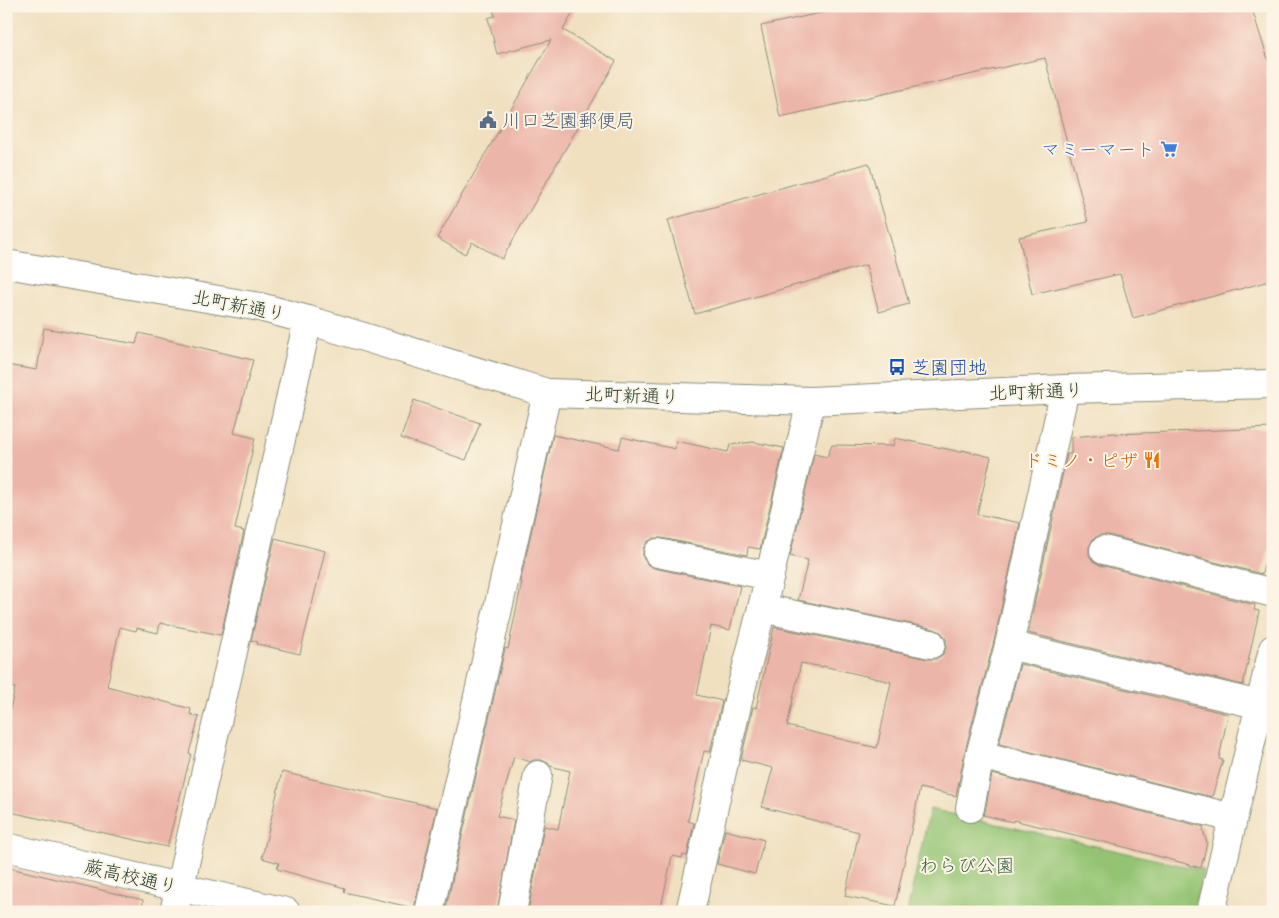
<svg xmlns="http://www.w3.org/2000/svg" width="1279" height="918" font-family="'Patrick Hand','Klee One',sans-serif">
<rect width="100%" height="100%" fill="#fcf5e5"/>
<filter id="ink" filterUnits="userSpaceOnUse"><feTurbulence type="fractalNoise" baseFrequency=".02" numOctaves="2"/><feDisplacementMap in="SourceGraphic" scale="10" xChannelSelector="R" yChannelSelector="G"/><feConvolveMatrix kernelMatrix="1 2 1 2 8 2 1 2 1" color-interpolation-filters="sRGB"/></filter>
<filter id="wash" filterUnits="userSpaceOnUse"><feTurbulence type="fractalNoise" baseFrequency=".0096" numOctaves="4" result="noise"/><feDisplacementMap in="SourceGraphic" scale="20" xChannelSelector="R" yChannelSelector="G"/><feGaussianBlur stdDeviation="1.12" result="paint"/><feColorMatrix in="noise" values="0 0 0 0 0 0 0 0 0 0 0 0 0 0 0 0 0 1.4 0 .05"/><feComposite in="paint" operator="in"/></filter>
<g filter="url(#wash)">
<rect width="100%" height="100%" fill="#f0e0c0"/>
<path fill="#94c473" stroke="#5a8054" d="M930 809 1203 870 1193 912H907Z"/>
<g id="blocks">
<g fill="#ecb5a9" fill-rule="evenodd">
<path d="M492 6H577L563 30 616 61 502 259 472 242 465 254 437 238 551 40 497 54 488 18 495 16Z"/>
<path d="M852 6H1251L1273 75V280L1133 318 1120 274 1032 294 1019 237 1088 222 1045 58 780 117 761 26Z"/>
<path d="M869 163 909 304 879 312 866 265 695 314 668 220Z"/>
<path d="M44 328 136 344 139 333 253 360 234 433 255 438 235 529 244 531 221 635 160 623 158 633 137 628 136 631 120 627 107 686 191 709 190 714 199 717 189 753 191 754 167 847 6 811V726L15 688 6 686V365L37 370Z"/>
<path d="M414 400 480 423 466 460 401 438Z"/>
<path d="M1273 428V533L1262 574 1108 535H1100L1093 539 1089 547V555L1093 561 1100 565 1255 605 1254 610 1259 611 1243 685 1028 633 1067 454H1071V437L1115 433V434Z"/>
<path d="M553 435 619 449 622 437 675 449 676 441 728 452 730 445 753 442 784 448 760 549 748 547 747 555 661 538H654L647 542 643 549V558L648 565 654 568 740 586 730 630 711 626 697 695 722 701 710 752 704 751 688 821 694 823 687 856 683 855 682 858 672 856 660 912H528L544 826 558 829 570 771 550 766 548 763 541 760H533L531 762 514 757 497 816 514 820 497 912H445L505 648 508 649 522 582H520Z"/>
<path d="M895 438 961 452 962 450 991 457 977 514 1020 523 994 641 965 751 956 796 920 788 895 906 845 896 859 832 762 807 773 768 741 760 753 707 756 708 774 627 928 659H936L943 654 946 648V639L941 632 934 629 798 600 808 560 790 556 814 454 827 457 832 445 893 446ZM801 663 823 667V666L891 682 877 748 787 726Z"/>
<path d="M275 538 325 551 300 654 257 644 258 642 251 640Z"/>
<path d="M1020 664 1228 714 1219 759 1223 760 1212 797 999 744Z"/>
<path d="M282 772 437 808 414 908 344 892 345 888 277 869 279 863 262 858Z"/>
<path d="M992 774 1204 827 1203 830 1207 843 1201 868 1128 848 1013 820V822L983 815 985 811Z"/>
<path d="M725 830 764 840 755 874 717 864Z"/>
<path d="M6 867 143 900 142 912H6Z"/>
</g>
</g>
</g>
<g filter="url(#ink)">
<use href="#blocks" fill-opacity="0" stroke="#888e7a" stroke-width="1"/>
<g fill="none" stroke-linecap="round" stroke-linejoin="round">
<g stroke="#888e7a" stroke-width="30">
<g id="minor">
<path d="M1065 389 1009 645 980 755 1233 818"/>
<path d="M1104 550 1273 593"/>
<path d="M658 553 770 576"/>
<path d="M762 608 931 644"/>
<path d="M1009 645 1260 705"/>
<path d="M970 808 980 755"/>
<path d="M6 847 286 912"/>
<path d="M174 912 308 320"/>
<path d="M429 912 547 393"/>
<path d="M512 912 538 775"/>
<path d="M690 912 738 701 762 608 811 401"/>
<path d="M1211 912 1273 649"/>
</g>
</g>
<g stroke="#888e7a" stroke-width="30">
<path id="tertiary" d="M6 264 260 307 308 320 547 393 811 401 1065 389 1273 384"/>
</g>
<use href="#minor" stroke="#fff" stroke-width="28"/>
<use href="#tertiary" stroke="#fff" stroke-width="28"/>
</g>
</g>
<defs>
<g id="civic-bare" transform="scale(1.35)"><path d="M-.6-6.5H3V-4.5H.6V-3L4-1V1h2V6H-6V1h2V-1L-.6-3ZM-1.2 2.5V6h2.4V2.5Z" fill="#5c6f8a" stroke="#fcf5e5" stroke-width="2.5" paint-order="stroke"/></g>
<g id="supermarket-bare" transform="scale(1.35)"><path d="M-6-5.5h2.5l.6 2H6L4.5 2H-2.5L-4.4-4H-6ZM-1.5 3.2a1.3 1.3 0 1 0 .1 0ZM3 3.2a1.3 1.3 0 1 0 .1 0Z" fill="#3f7fe0" stroke="#fcf5e5" stroke-width="2.5" paint-order="stroke"/></g>
<g id="bus-bare" transform="scale(1.35)"><path d="M-5-6H5V4H4V6H2V4H-2V6H-4V4H-5ZM-3.5-4V0h7V-4ZM-3.5 1.2v1.5H-2V1.2ZM2 1.2v1.5H3.5V1.2Z" fill="#1a4fb4" stroke="#fcf5e5" stroke-width="2.5" paint-order="stroke"/></g>
<g id="restaurant-bare" transform="scale(1.35)"><path d="M-5-6h1v4h1v-4h1v4h1v-4h1v5L-1.5 .5V6h-2V.5L-5-1ZM5-6V6H3V1.5H1.5Q1.5-4 5-6Z" fill="#e8710a" stroke="#fcf5e5" stroke-width="2.5" paint-order="stroke"/></g>
</defs>
<g fill-rule="evenodd">
<use href="#civic-bare" x="488" y="120"/>
<use href="#supermarket-bare" x="1169" y="149"/>
<use href="#bus-bare" x="897" y="367"/>
<use href="#restaurant-bare" x="1152" y="460"/>
</g>
<g text-anchor="middle" dominant-baseline="central" stroke-width="4" stroke-linejoin="round" paint-order="stroke">
<g font-size="19" fill="#4e5e75" stroke="#fcf5e5" text-anchor="start">
<text x="502" y="120">川口芝園郵便局</text>
</g>
<g font-size="19" fill="#366cbe" stroke="#fcf5e5" text-anchor="end">
<text x="1155" y="149">マミーマート</text>
</g>
<g font-size="19" fill="#1f3d34" stroke="#fcf5e5">
<text transform="translate(239 305) rotate(11)">北町新通り</text>
<text transform="translate(1036 391) rotate(-2)">北町新通り</text>
<text transform="translate(632 395) rotate(2)">北町新通り</text>
<text transform="translate(131 876) rotate(13)">蕨高校通り</text>
</g>
<g font-size="19" fill="#164399" stroke="#fcf5e5" text-anchor="start">
<text x="911" y="367">芝園団地</text>
</g>
<g font-size="19" fill="#c56008" stroke="#fcf5e5" text-anchor="end">
<text x="1138" y="460">ドミノ・ピザ</text>
</g>
<g font-size="19" fill="#3c5f44" stroke="#fcf5e5">
<text x="967" y="865">わらび公園</text>
</g>
</g>
<rect width="1279" height="918" fill="none" stroke="#fcf5e5" stroke-width="25"/>
</svg>
